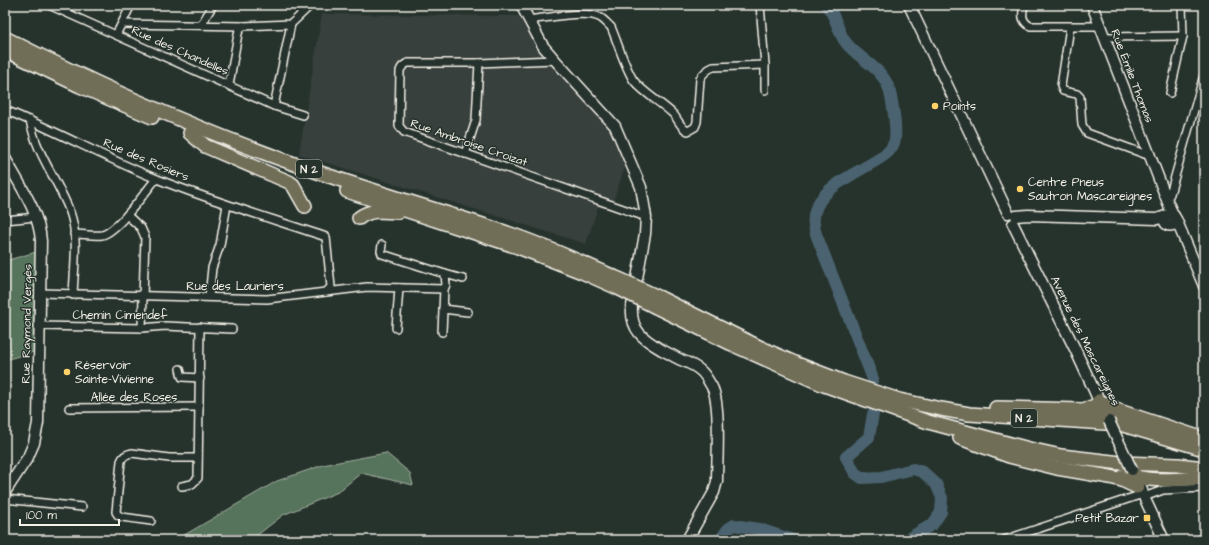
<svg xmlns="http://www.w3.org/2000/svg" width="1209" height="545" font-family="'Architects Daughter',sans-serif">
<rect width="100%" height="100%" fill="#26332d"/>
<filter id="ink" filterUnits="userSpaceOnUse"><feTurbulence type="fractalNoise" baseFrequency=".025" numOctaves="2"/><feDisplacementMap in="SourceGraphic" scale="8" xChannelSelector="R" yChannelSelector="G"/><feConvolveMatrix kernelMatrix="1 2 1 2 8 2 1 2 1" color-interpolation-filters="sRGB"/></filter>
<g filter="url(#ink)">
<path fill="#373f3e" d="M322 14 519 16 539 48 585 101 608 125 626 164 610 210 598 207 586 244 299 154Z"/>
<g fill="#56735c" stroke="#a5b2a2">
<path d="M36 252 33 352 5 360V261Z"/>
<path d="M386 453 410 473 413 485 361 473 338 492 283 515 251 540H180L181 537 277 481 323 465Z"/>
</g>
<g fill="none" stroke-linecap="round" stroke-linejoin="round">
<g stroke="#4b646f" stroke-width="12">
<path d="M826 5C836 15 837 29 844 40 855 57 880 66 888 86 892 97 898 133 894 143 890 153 881 158 872 163 846 179 803 196 816 234L873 379"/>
<path d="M873 414 869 437 846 457 855 473 862 478 881 477 913 469 923 472 936 484 942 498 941 512 933 524 906 540"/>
<path d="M720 540 728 529 734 525 759 529 793 540"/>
</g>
<g stroke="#f4f1e8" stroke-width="10">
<g id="street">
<path d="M49 5 274 106 303 115"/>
<path d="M760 5 765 65V90"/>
<path d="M1024 5C1022 14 1021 21 1030 26H1099"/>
<path d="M529 20C546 18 585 10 599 17 604 19 607 24 611 27 617 41 626 70 634 81 645 94 660 102 672 113 678 118 680 128 688 131L695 127 697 122 700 79C703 73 706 70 713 67L765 65"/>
<path d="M122 24 243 26 291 24 311 5"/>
<path d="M201 25 213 5"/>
<path d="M1070 27 1061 86 1063 91 1077 94 1080 97 1082 125 1087 133 1150 156"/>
<path d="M116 35 131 5"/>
<path d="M1103 37 1183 36"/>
<path d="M555 60 479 63H408C403 65 401 67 400 71L399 126 404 132 646 217"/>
<path d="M229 85 238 34 239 30 243 26"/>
<path d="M1170 93 1183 36 1182 5"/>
<path d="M274 106 291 24"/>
<path d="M5 110C57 131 105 158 157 179 212 201 269 218 326 237L331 287 326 292 267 299 40 293"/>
<path d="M30 120C36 154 58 180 70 212 79 237 74 269 73 295"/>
<path d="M465 154 476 120 479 63"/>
<path d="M1166 200 1170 194 1204 75"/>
<path d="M127 215 141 228 145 237 142 328"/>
<path d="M5 220 36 217"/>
<path d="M74 234C83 234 93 236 102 235 118 231 145 192 156 179"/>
<path d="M445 274 463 279"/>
<path d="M326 292 367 287 444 289 446 285 445 274 382 254 381 251 382 245"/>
<path d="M209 297 212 268 220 245 227 205"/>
<path d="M443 309 468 312"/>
<path d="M39 326 142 328 165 326 232 329"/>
<path d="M396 328 399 288"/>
<path d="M442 332 444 289"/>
<path d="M180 369 182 377 200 378"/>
<path d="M69 408 199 407"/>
<path d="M182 486 192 484 198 478 200 327"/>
<path d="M1144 497 1163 490 1204 488"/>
<path d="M5 499 82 507"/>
<path d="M151 521 122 517 118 515 116 512 121 461C123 456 126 454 132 453L169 458H198"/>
<path d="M1004 540 1143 494"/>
<path d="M1153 540 1161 535"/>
</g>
</g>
<g stroke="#f4f1e8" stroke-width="13">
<g id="secondary">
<path d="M521 5 543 46 555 60 615 126 641 187 646 217 645 234 632 306C630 330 643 339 662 350 668 353 675 357 681 360 689 363 696 366 702 372 706 376 709 382 712 387 721 404 717 460 717 481L714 492 687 540"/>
<path d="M909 5 1008 213"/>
<path d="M1092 5 1170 208 1174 216"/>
<path d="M5 158C19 184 39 211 41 241L38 423 34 443 28 457 5 492"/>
<circle cx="1170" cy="220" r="5.5"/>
<path d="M1016 216 1028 215 1157 219 1166 216"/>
<path d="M1176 219 1204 286"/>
<path d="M1013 224 1075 349 1099 401 1101 407"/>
<path d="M1138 477 1144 497 1164 540"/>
</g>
</g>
<g stroke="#f4f1e8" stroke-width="16">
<g id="highway">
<path d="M5 38C97 85 192 127 289 162 363 189 439 210 513 235 550 248 585 264 621 280"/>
<path d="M5 50 80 86 152 117"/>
<path d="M190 133 205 146 289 182 293 185 305 206"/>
<path d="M347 191 518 247 582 272 618 288"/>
<path d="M359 218C370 209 384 211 398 212"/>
<path d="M660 298 761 348 797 364 844 382 899 400 941 409 969 414 1120 424 1204 449"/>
<path d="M656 307 736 346 824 385 928 422 1029 449 1061 456 1121 463 1178 465 1204 468"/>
<path d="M996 408 1083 410 1097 412 1108 417 1119 411"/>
<path d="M1083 410 1095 406 1099 401 1119 411 1204 439"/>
<path d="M960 438 1009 456 1057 468 1110 477 1122 480 1137 487"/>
<path d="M1123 476 1129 475 1132 470 1136 477C1158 482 1182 479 1204 478"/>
</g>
</g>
<use href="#street" stroke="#26332d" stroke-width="7"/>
<use href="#secondary" stroke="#26332d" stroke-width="10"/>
<use href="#highway" stroke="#716e59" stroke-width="13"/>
<g stroke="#f4f1e8" stroke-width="13" stroke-linecap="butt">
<path id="secondary-bridge" d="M1109 421 1132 470"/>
</g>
<g stroke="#f4f1e8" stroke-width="16" stroke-linecap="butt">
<g id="highway-bridge">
<path d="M621 280 660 298"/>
<path d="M618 288 656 307"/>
</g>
</g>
<use href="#secondary-bridge" stroke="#26332d" stroke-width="10"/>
<use href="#highway-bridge" stroke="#716e59" stroke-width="13"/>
</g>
</g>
<g fill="#ffd166" stroke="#26332d" stroke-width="1.5">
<circle cx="935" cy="106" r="4"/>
<circle cx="1020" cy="189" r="4"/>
<circle cx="67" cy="372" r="4"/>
<rect x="1143" y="514" width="8" height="8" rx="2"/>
</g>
<g text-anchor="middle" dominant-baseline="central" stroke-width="3" stroke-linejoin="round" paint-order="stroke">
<g fill="#26332d" stroke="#b6b8b0" stroke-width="1">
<rect x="296" y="160" width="26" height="18" rx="3"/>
<rect x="1011" y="409" width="26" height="18" rx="3"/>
</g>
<g font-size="11" font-weight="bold" fill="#f4f1e8">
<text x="309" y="169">N 2</text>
<text x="1024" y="418">N 2</text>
</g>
<g font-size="12" fill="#f4f1e8" stroke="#26332d">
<text transform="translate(180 51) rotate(24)">Rue des Chandelles</text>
<text transform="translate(1132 76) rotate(69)">Rue Émile Thomas</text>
<text transform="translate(469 143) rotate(19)">Rue Ambroise Croizat</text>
<text transform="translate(146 160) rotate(23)">Rue des Rosiers</text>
<text x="235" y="286">Rue des Lauriers</text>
<text x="120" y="315">Chemin Cimendef</text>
<text transform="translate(27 324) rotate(-89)">Rue Raymond Vergès</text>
<text transform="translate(1085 341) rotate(64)">Avenue des Mascareignes</text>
<text x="134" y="397">Allée des Roses</text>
</g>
<g font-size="12" fill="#f4f1e8" stroke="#26332d" text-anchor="start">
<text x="943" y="106">Points</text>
<text x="1028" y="182">Centre Pneus<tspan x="1028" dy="14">Sautron Mascareignes</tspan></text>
<text x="75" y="365">Réservoir<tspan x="75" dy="14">Sainte-Vivienne</tspan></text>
<text x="1139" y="518" text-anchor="end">Petit Bazar</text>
</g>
</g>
<rect width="1209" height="545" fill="none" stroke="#26332d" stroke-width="20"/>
<rect x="10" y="10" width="1189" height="525" fill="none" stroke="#f4f1e8" stroke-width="1.5" filter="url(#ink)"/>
<path d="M20 519v6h99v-6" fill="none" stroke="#f4f1e8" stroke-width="2"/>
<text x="26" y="519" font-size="12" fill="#f4f1e8" stroke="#26332d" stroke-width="3" paint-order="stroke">100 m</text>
</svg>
